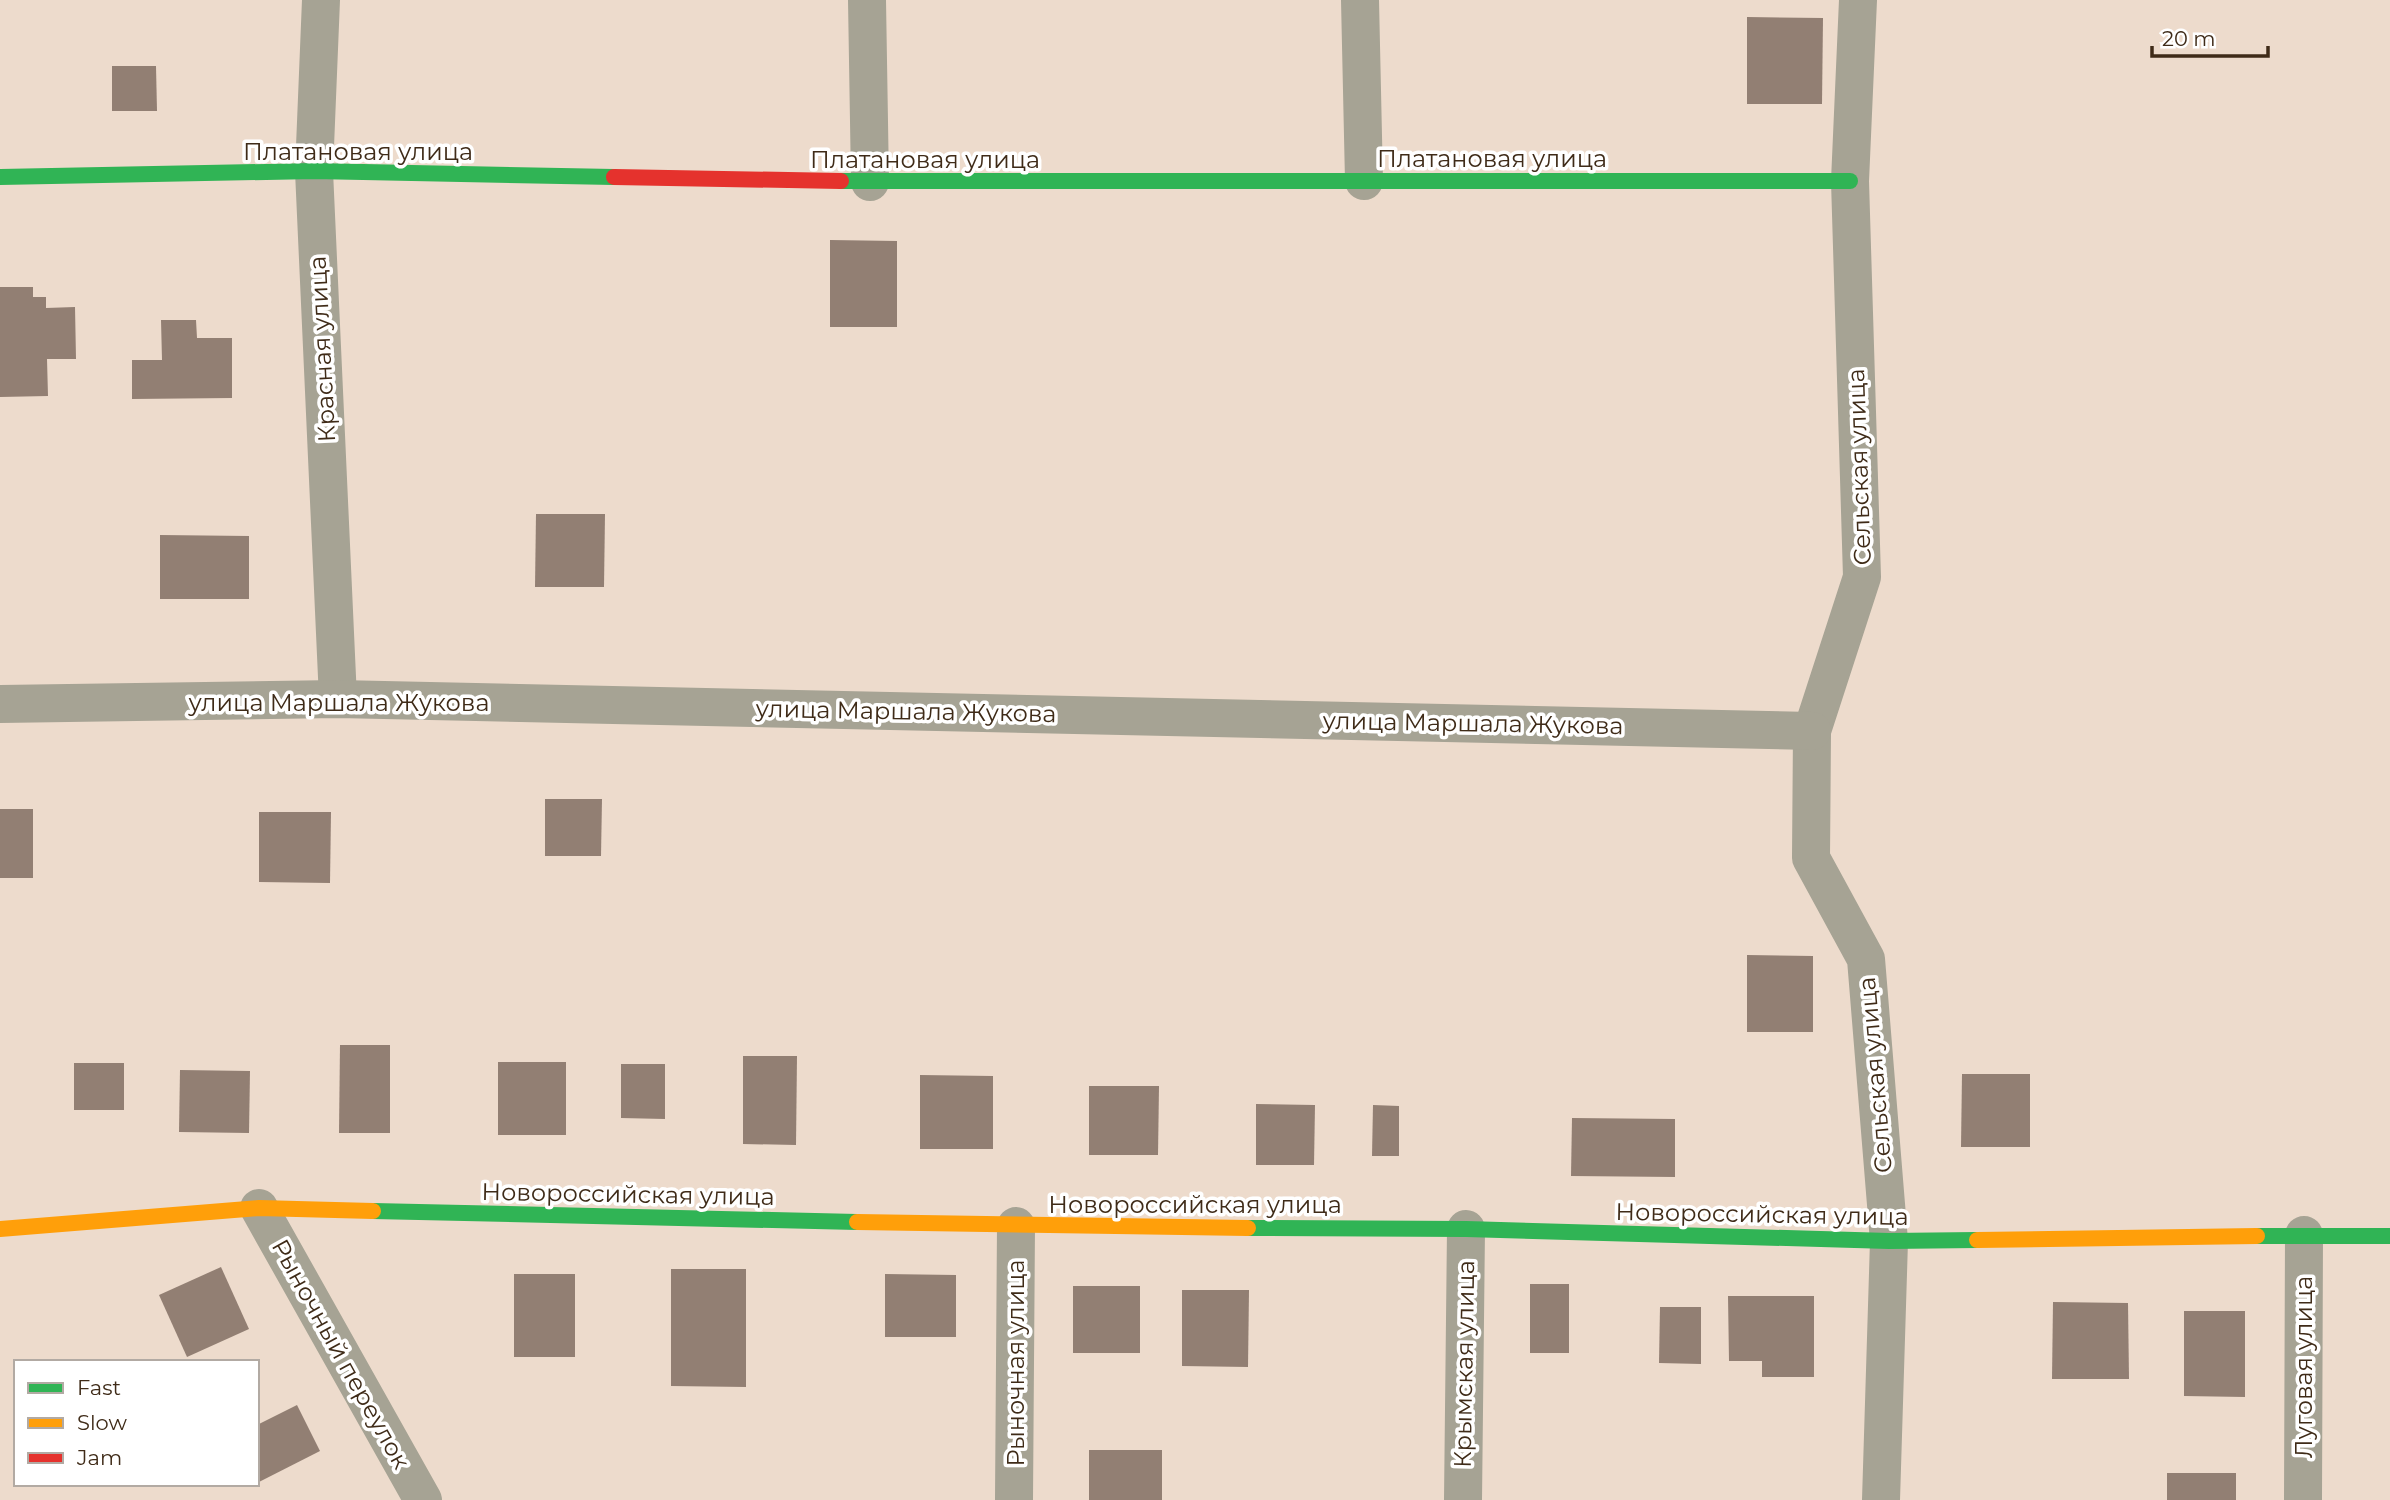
<svg xmlns="http://www.w3.org/2000/svg" width="2390" height="1500" font-family="Montserrat,sans-serif">
<rect width="100%" height="100%" fill="#eddbcc"/>
<g fill="#927f73">
<path d="M1747 17 1823 18 1822 104H1747Z"/>
<path d="M112 66H156L157 111H112Z"/>
<path d="M830 240 897 241V327H830Z"/>
<path d="M0 287H33V297H46V308L75 307 76 359H47L48 396 0 397Z"/>
<path d="M161 320H196L197 338H232V398L132 399V360H162Z"/>
<path d="M536 514H605L604 587H535Z"/>
<path d="M160 535 249 536V599H160Z"/>
<path d="M545 799H602L601 856H545Z"/>
<rect x="0" y="809" width="33" height="69"/>
<path d="M259 812H331L330 883 259 882Z"/>
<path d="M1747 955 1813 956V1032H1747Z"/>
<path d="M340 1045H390V1133H339Z"/>
<path d="M743 1056H797L796 1145 743 1144Z"/>
<rect x="498" y="1062" width="68" height="73"/>
<rect x="74" y="1063" width="50" height="47"/>
<path d="M621 1064H665V1119L621 1118Z"/>
<path d="M180 1070 250 1071 249 1133 179 1132Z"/>
<path d="M1962 1074H2030V1147H1961Z"/>
<path d="M920 1075 993 1076V1149H920Z"/>
<path d="M1089 1086H1159L1158 1155H1089Z"/>
<path d="M1256 1104 1315 1105 1314 1165H1256Z"/>
<path d="M1373 1105 1399 1106V1156H1372Z"/>
<path d="M1572 1118 1675 1119V1177L1571 1176Z"/>
<path d="M221 1267 249 1329 187 1357 159 1295Z"/>
<path d="M671 1269H746V1387L671 1386Z"/>
<rect x="514" y="1274" width="61" height="83"/>
<path d="M885 1274 956 1275V1337H885Z"/>
<rect x="1530" y="1284" width="39" height="69"/>
<rect x="1073" y="1286" width="67" height="67"/>
<path d="M1182 1290H1249L1248 1367 1182 1366Z"/>
<path d="M1728 1296H1814V1377H1762V1361H1729Z"/>
<path d="M2053 1302 2128 1303 2129 1379H2052Z"/>
<path d="M1660 1307H1701V1364L1659 1363Z"/>
<path d="M2184 1311H2245V1397L2184 1396Z"/>
<path d="M297 1405 320 1451 259 1482 257 1425Z"/>
<rect x="1089" y="1450" width="73" height="50"/>
<rect x="2167" y="1473" width="69" height="27"/>
</g>
<g fill="none" stroke-linecap="round" stroke-linejoin="round">
<g stroke="#a6a394" stroke-width="38">
<path d="M321 0 314 171 338 699"/>
<path d="M867 0 870 182"/>
<path d="M1360 0 1364 181"/>
<path d="M1858 0 1850 181 1862 577 1812 731 1811 858 1866 959 1889 1241 1881 1500"/>
<path d="M0 704 338 699 1812 731"/>
<path d="M259 1208 423 1500"/>
<path d="M1014 1500 1016 1226"/>
<path d="M1463 1500 1466 1229"/>
<path d="M2303 1500 2304 1235"/>
</g>
<g stroke="#30b455" stroke-width="16">
<path d="M0 177 314 171 614 177"/>
<path d="M841 181H1850"/>
<path d="M373 1211 857 1222"/>
<path d="M1248 1228 1466 1229 1889 1241 1977 1240"/>
<path d="M2257 1236H2390"/>
</g>
<g stroke="#ff9f0a" stroke-width="16">
<path d="M857 1222 1248 1228"/>
<path d="M0 1229 259 1208 373 1211"/>
<path d="M1977 1240 2257 1236"/>
</g>
<path stroke="#e5322d" stroke-width="16" d="M614 177 841 181"/>
</g>
<g text-anchor="middle" dominant-baseline="central" stroke-width="7" stroke-linejoin="round" paint-order="stroke">
<g font-size="24" fill="#3f2b18" stroke="#fff">
<text x="358" y="151">Платановая улица</text>
<text x="1492" y="158">Платановая улица</text>
<text x="925" y="159">Платановая улица</text>
<text transform="translate(322 349) rotate(-93)">Красная улица</text>
<text transform="translate(1859 467) rotate(-92)">Сельская улица</text>
<text x="339" y="702">улица Маршала Жукова</text>
<text transform="translate(906 711) rotate(1)">улица Маршала Жукова</text>
<text transform="translate(1473 723) rotate(1)">улица Маршала Жукова</text>
<text transform="translate(1875 1075) rotate(-95)">Сельская улица</text>
<text transform="translate(628 1194) rotate(1)">Новороссийская улица</text>
<text x="1195" y="1204">Новороссийская улица</text>
<text transform="translate(1762 1214) rotate(1)">Новороссийская улица</text>
<text transform="translate(341 1354) rotate(61)">Рыночный переулок</text>
<text transform="translate(1015 1363) rotate(-90)">Рыночная улица</text>
<text transform="translate(1464 1364) rotate(-89)">Крымская улица</text>
<text transform="translate(2303 1367) rotate(-90)">Луговая улица</text>
</g>
</g>
<rect x="14" y="1360" width="245" height="126" fill="#ffffff" stroke="#b2aaa3" stroke-width="2"/>
<rect x="28" y="1383" width="35" height="10" fill="#30b455" stroke="#b2aaa3" stroke-width="2"/>
<text x="77" y="1395" font-size="21" fill="#3f2b18">Fast</text>
<rect x="28" y="1418" width="35" height="10" fill="#ff9f0a" stroke="#b2aaa3" stroke-width="2"/>
<text x="77" y="1430" font-size="21" fill="#3f2b18">Slow</text>
<rect x="28" y="1453" width="35" height="10" fill="#e5322d" stroke="#b2aaa3" stroke-width="2"/>
<text x="77" y="1465" font-size="21" fill="#3f2b18">Jam</text>
<path d="M2152 46v10h116v-10" fill="none" stroke="#3f2b18" stroke-width="3.5"/>
<text x="2162" y="46" font-size="21" fill="#3f2b18" stroke="#ffffff" stroke-width="5" paint-order="stroke">20 m</text>
</svg>
